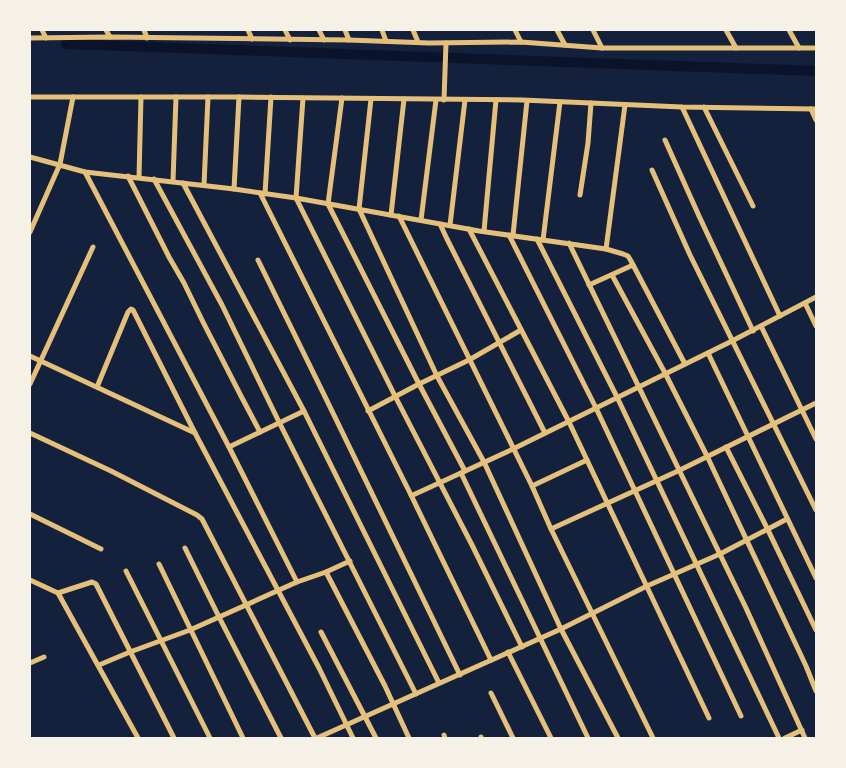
<svg xmlns="http://www.w3.org/2000/svg" width="846" height="768" font-family="'PT Serif',serif">
<rect width="100%" height="100%" fill="#14213d"/>
<g fill="none" stroke-linecap="round" stroke-linejoin="round">
<path stroke="#0b132b" stroke-width="10" d="M66 44 816 71"/>
<g stroke="#e5c07b" stroke-width="5">
<path d="M42 30 46 38"/>
<path d="M106 30 110 37"/>
<path d="M144 30 147 38"/>
<path d="M248 30 252 39"/>
<path d="M285 30 290 40"/>
<path d="M319 30 324 40"/>
<path d="M345 30 349 40"/>
<path d="M382 30 386 41"/>
<path d="M413 30 418 42"/>
<path d="M515 30 521 42"/>
<path d="M557 30 565 45"/>
<path d="M593 30 602 48"/>
<path d="M726 30 736 48"/>
<path d="M789 30 799 48"/>
<path d="M30 38 110 37 349 40 429 43 521 42 602 48H816"/>
<path d="M30 97H239L522 100 682 107 816 109"/>
<path d="M303 98 296 198 395 396 472 545 522 647"/>
<path d="M342 98 328 204 419 384 465 471"/>
<path d="M371 99 359 209 437 376 484 462 561 629 618 738"/>
<path d="M444 100 446 43"/>
<path d="M682 107 780 316"/>
<path d="M704 107 753 206"/>
<path d="M811 109 816 120"/>
<path d="M665 140 699 216 753 331"/>
<path d="M30 157 85 172 234 189 296 198 479 231 606 249 623 254 628 256 631 261 685 364"/>
<path d="M652 170 690 255 816 510"/>
<path d="M85 172 229 447 297 582 190 630 130 652 99 665"/>
<path d="M128 176 169 257 184 283 203 322 241 396 260 432"/>
<path d="M139 177 141 97"/>
<path d="M154 179 222 305 279 422 416 694"/>
<path d="M173 181 176 97"/>
<path d="M183 183 304 411 439 683"/>
<path d="M204 185 208 97"/>
<path d="M234 189 239 97"/>
<path d="M260 193 411 495H413L513 449 732 341 816 297"/>
<path d="M265 194 271 97"/>
<path d="M580 195 588 143 591 103"/>
<path d="M391 215 404 99"/>
<path d="M399 216 532 486 551 529 653 738"/>
<path d="M421 220 436 100"/>
<path d="M440 224 447 239 545 433"/>
<path d="M450 225 465 100"/>
<path d="M469 229 569 422 709 718"/>
<path d="M484 231 496 100"/>
<path d="M30 232 60 164 73 97"/>
<path d="M509 235 596 408 741 716"/>
<path d="M513 235 527 101"/>
<path d="M537 239 617 397 779 738"/>
<path d="M543 240 560 102"/>
<path d="M569 243 746 608 805 738"/>
<path d="M606 249 625 105"/>
<path d="M258 260C326 398 393 536 460 675"/>
<path d="M612 275 665 373 707 456 806 666 816 691"/>
<path d="M589 285 633 265"/>
<path d="M805 303 816 326"/>
<path d="M761 326 816 439"/>
<path d="M708 353 816 578"/>
<path d="M30 356 195 433"/>
<path d="M30 384 93 247"/>
<path d="M97 387 128 312 131 309 133 310 195 433 319 668 353 738"/>
<path d="M368 411 419 384 469 360 521 330"/>
<path d="M30 433 111 471 197 515 202 519 315 738"/>
<path d="M229 447 304 411"/>
<path d="M726 447 768 530 816 630"/>
<path d="M461 473 588 738"/>
<path d="M532 486 587 460"/>
<path d="M411 495 491 660"/>
<path d="M30 514 101 549"/>
<path d="M551 529 678 471 816 403"/>
<path d="M185 548 219 617 281 738"/>
<path d="M159 564 243 738"/>
<path d="M126 571 210 738"/>
<path d="M326 572 385 686 409 738"/>
<path d="M30 580 58 593 92 582 96 584 174 738"/>
<path d="M297 582 326 572 350 561"/>
<path d="M58 593 138 738"/>
<path d="M321 632 376 738"/>
<path d="M508 652 551 738"/>
<path d="M30 663 44 657"/>
<path d="M491 693 513 738"/>
<path d="M444 735 445 738"/>
<path d="M481 737V738"/>
<path d="M317 738 561 629 647 586 720 554 787 519"/>
<path d="M785 738 802 730"/>
</g>
</g>
<rect width="846" height="768" fill="none" stroke="#f6f1e7" stroke-width="62"/>
</svg>
